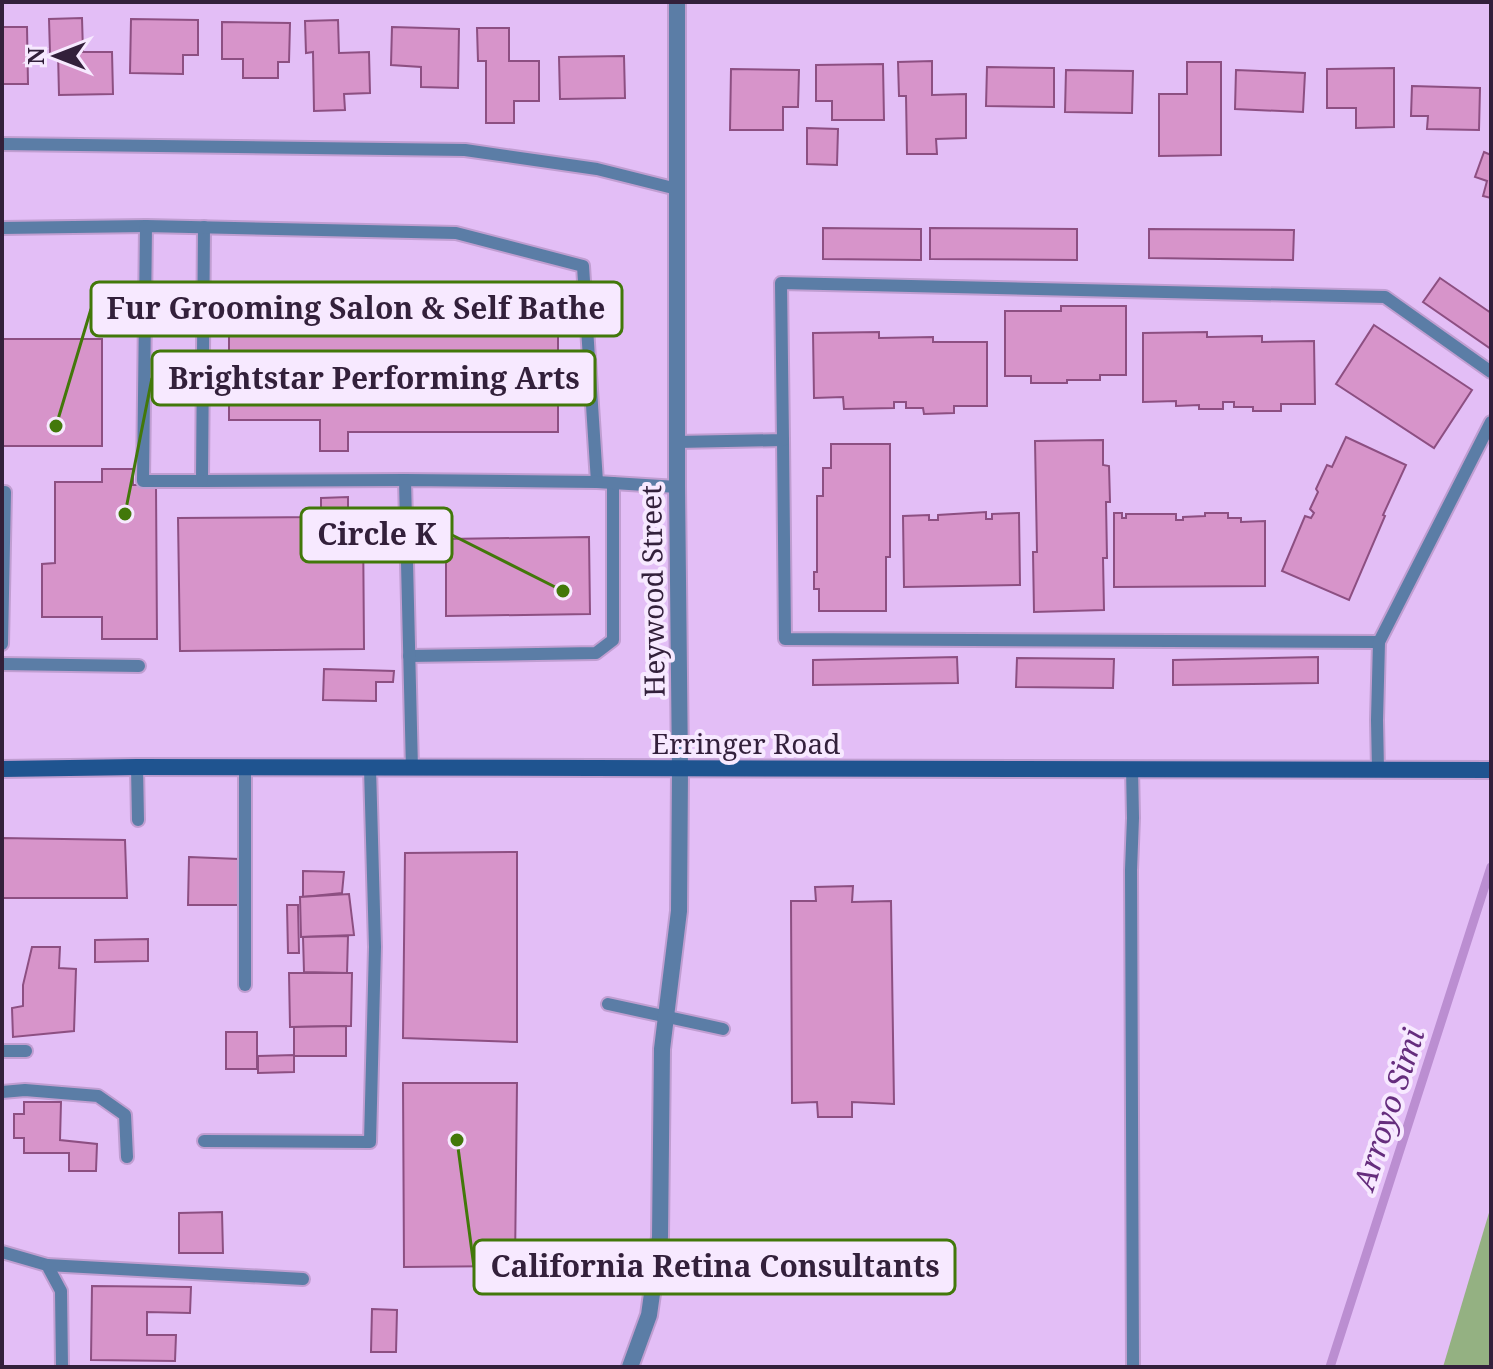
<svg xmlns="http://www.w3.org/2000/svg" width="1493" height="1369" font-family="'Noto Serif',serif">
<rect width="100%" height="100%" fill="#e3bef6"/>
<path fill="#94b182" d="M1491 1206V1367H1443Z"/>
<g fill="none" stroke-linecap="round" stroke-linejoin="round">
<path stroke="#bb8ed1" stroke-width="9" d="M1330 1367 1491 867"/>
</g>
<g fill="#d794ca" stroke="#8d4f82" stroke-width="2">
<path d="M82 18 83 52H112L113 94 59 95 58 53H50L49 19Z"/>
<path d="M131 19 198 20V55H183V74L130 73Z"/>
<path d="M338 20 339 53 369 52 370 93 344 94 345 110 314 111 313 52 306 53 305 21Z"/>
<path d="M222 22 290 23 289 62H278V78H243V59H222Z"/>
<path d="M2 27H27L28 84H2Z"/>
<path d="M392 27 459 29 458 88 421 87V67L391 65Z"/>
<path d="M477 28H509V61H539V101H514V123H486V61H478Z"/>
<path d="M624 56 625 98 560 99 559 57Z"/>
<path d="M932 61V95L966 94V138L936 139 937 154H907L906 96H899L898 62Z"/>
<path d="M1187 62H1221V155L1159 156V94H1187Z"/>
<path d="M883 64 884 120H832V101H816V65Z"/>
<path d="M987 67 1054 68V107L986 106Z"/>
<path d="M1394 68V127L1356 128V108H1327V69Z"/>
<path d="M731 69 799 70 798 107H783V130H730Z"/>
<path d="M1066 70 1133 71 1132 113 1065 112Z"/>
<path d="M1236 70 1305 73 1303 112 1235 109Z"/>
<path d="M1412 86 1480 88 1479 130 1427 129 1428 116H1411Z"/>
<path d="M807 128 838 129 837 165 807 164Z"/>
<path d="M1484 152 1491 155V198L1483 196 1487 181 1475 177Z"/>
<path d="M823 228 921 229V260L823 259Z"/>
<path d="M930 228 1077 229V260L930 259Z"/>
<path d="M1149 229 1294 230 1293 260 1149 258Z"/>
<path d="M1440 278 1491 313V349L1423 302Z"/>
<path d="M426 286V302L558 301V432H348V451H320V420H229V287Z"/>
<path d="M1061 306H1126V375H1100V380H1067V383H1031V376H1005V311H1061Z"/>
<path d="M1374 325 1472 390 1434 448 1336 384Z"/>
<path d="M879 332V338L933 337V342H987V406H954V413L924 414 923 408H906V402H894V408L844 409 843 397 814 398 813 333Z"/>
<path d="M1207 332V337L1262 336V342L1314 341 1315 404H1281V411H1253V407H1234V402H1223V409H1199V405L1176 406V401L1143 402V333Z"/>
<rect x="2" y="339" width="100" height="107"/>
<path d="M1346 437 1406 465 1383 515 1385 516 1349 600 1282 571 1305 516 1311 518 1314 513 1310 509 1318 492 1316 489 1327 465 1332 467Z"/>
<path d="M1103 440V465L1109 466 1110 502H1106L1107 558H1103L1104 610 1034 612 1033 552H1037L1035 441Z"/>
<path d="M831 444H890V557H886V611H819V589H814V572H817V496H823V468H831Z"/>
<path d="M102 469H133V485H156L157 639H102V617H42V564L55 563V482H102Z"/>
<path d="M348 497V518L363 517 364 649 180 651 178 518 321 517V498Z"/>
<path d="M986 512V519H992V514L1019 513 1020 585 904 587 903 516 929 515V520H938V515Z"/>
<path d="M1114 513H1122V518H1126V514H1176V520H1183V517L1205 516V513H1228V518H1241V522L1265 521V586L1114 587Z"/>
<path d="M589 537 590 614 446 616V539Z"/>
<path d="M957 657 958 683 813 685V660Z"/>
<path d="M1318 657V683L1173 685V660Z"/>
<path d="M1017 658 1114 659 1113 688 1016 687Z"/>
<path d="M324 669 394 671 393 682H376V701L323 700Z"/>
<path d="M2 838 125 840 127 898H2Z"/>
<path d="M517 852V1042L403 1038 405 853Z"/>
<path d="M189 857 239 859 238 905H188Z"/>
<path d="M303 871 344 872 342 893 303 897Z"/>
<path d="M853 886 852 902 891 901 894 1104 852 1102V1117H818L817 1102 792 1103 791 901H816L815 887Z"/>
<path d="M349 894 354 935 301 937 300 897Z"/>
<path d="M287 905H298L299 953H288Z"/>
<path d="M348 936 347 973 304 972 303 937Z"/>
<path d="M148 939V961L95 962V940Z"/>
<path d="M32 947H60L59 968 76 969 74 1031 13 1037 12 1008 23 1006V985Z"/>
<path d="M289 973H352L351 1026 290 1027Z"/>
<path d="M346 1026V1056H294V1027Z"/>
<rect x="226" y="1032" width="31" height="37"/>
<path d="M294 1055V1072L258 1073V1056Z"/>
<path d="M403 1083H517L515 1266 404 1267Z"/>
<path d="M24 1102H61L60 1140 97 1144 96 1171H69V1153H24V1138H14V1114H24Z"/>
<path d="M222 1212 223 1253H179V1213Z"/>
<path d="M92 1286 191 1287 190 1313 147 1312V1335H176L175 1361 91 1360Z"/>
<path d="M372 1309 397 1310 396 1352H371Z"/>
</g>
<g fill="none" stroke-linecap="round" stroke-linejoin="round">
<g stroke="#c09ed1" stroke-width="16">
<g id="service">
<path d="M2 144 465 150 597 169 677 189"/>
<path d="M204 227 202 481 405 480"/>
<path d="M2 228 146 226"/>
<path d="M783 440 785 639 1379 642"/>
<path d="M677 442 783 440 781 283 1385 297 1491 372"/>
<path d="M202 481H143L146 226 456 233 583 266 597 482"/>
<path d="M2 492H5L2 644"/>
<path d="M409 656 596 653 613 640V483"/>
<path d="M2 664 139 666"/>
<path d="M137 767 138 820"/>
<path d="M245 768V985"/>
<path d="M1132 768 1133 818 1131 870 1133 1367"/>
<path d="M412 769 405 480 597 482 677 487"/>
<path d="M1378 770 1377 720 1379 642 1491 422"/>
<path d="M608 1004 723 1029"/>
<path d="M2 1051H26"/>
<path d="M2 1092 25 1090 98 1096 125 1115 127 1157"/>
<path d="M204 1141 370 1142 375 947 370 768"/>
<path d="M2 1252 47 1265 61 1291 62 1367"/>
<path d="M47 1265 303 1279"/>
</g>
</g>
<g stroke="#c09ed1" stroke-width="20">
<path id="minor" d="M630 1367 649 1315 660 1237 662 1049 679 911 680 769"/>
</g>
<g stroke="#c09ed1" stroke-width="20">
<path id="tertiary" d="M677 2V487L680 769"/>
</g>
<g stroke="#c09ed1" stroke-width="20">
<path id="secondary" d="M2 769 137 767 1491 770"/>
</g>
<use href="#service" stroke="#5b7da6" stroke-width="12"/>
<use href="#minor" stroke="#5b7da6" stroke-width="16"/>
<use href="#tertiary" stroke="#5b7da6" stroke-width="16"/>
<use href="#secondary" stroke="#1f5490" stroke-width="16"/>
</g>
<g text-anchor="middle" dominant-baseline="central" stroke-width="8" stroke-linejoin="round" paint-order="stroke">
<g font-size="28" fill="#33203b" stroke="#f7e9ff">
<text transform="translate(652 591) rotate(-91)">Heywood Street</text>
<text x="746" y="743">Erringer Road</text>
</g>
<g font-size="30" font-style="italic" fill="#652d7d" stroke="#f7e9ff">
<text transform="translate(1388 1109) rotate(-72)">Arroyo Simi</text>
</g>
</g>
<path fill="none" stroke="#42780a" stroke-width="3" d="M56 426L91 309M125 514L152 378M563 591L452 535M457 1140L474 1267"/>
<g fill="#42780a" stroke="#f7e9ff" stroke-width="3">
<circle cx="56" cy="426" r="8"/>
<circle cx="125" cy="514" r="8"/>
<circle cx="563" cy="591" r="8"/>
<circle cx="457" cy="1140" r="8"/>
</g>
<g fill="#f7e9ff" stroke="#42780a" stroke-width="3">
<rect x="91" y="282" width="531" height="54" rx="8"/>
<rect x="152" y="351" width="443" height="54" rx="8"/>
<rect x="301" y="508" width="151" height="54" rx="8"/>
<rect x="474" y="1240" width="481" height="54" rx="8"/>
</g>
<g font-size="30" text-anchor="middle" font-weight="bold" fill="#33203b">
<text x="356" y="319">Fur Grooming Salon &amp; Self Bathe</text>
<text x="374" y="389">Brightstar Performing Arts</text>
<text x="377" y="545">Circle K</text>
<text x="715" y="1277">California Retina Consultants</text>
</g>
<rect width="1493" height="1369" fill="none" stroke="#33203b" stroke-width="8"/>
<g transform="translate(56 56) rotate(270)" stroke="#f7e9ff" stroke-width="6" paint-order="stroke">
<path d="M0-6L14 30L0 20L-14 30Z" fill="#33203b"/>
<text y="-12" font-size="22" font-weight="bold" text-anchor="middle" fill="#33203b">N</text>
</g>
</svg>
